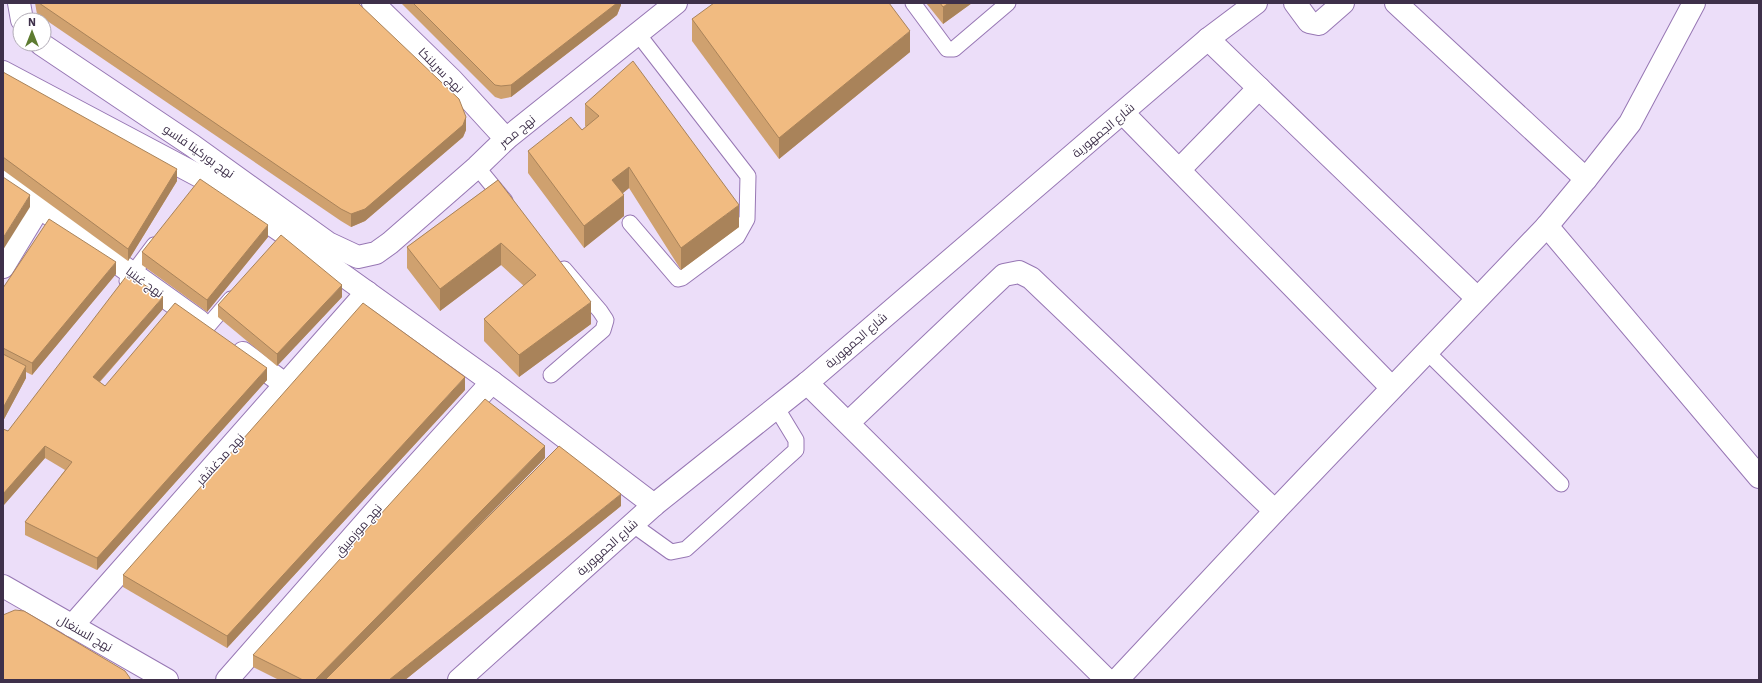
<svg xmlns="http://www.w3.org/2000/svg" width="1762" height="683" font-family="'IBM Plex Sans',Cairo,sans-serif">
<rect width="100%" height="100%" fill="#ecdef9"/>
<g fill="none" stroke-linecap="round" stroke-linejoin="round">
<g stroke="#9777b4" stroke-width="17">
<g id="lane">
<path d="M913 3 947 49H954L1008 3"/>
<path d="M477 167 505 201"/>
<path d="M630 223 678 279 682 278 737 237 747 219 748 176 638 34"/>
<path d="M127 281 154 245"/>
<path d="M207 327 231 299"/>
<path d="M1427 352 1561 484"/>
<path d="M551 375 603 330 606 320 600 311 564 269"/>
<path d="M632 524 671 552 686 549 796 450V440L776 407"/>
</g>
</g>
<g stroke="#9777b4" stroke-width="24">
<g id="street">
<path d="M19 3 22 20"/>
<path d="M373 3 452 80 506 139"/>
<path d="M1295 3 1309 22 1319 24 1343 3"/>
<path d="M1396 3 1586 179"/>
<path d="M1208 39 1477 298"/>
<path d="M41 44 193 146 328 243 358 257 376 253 390 243 477 167 506 139 676 3"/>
<path d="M3 72 203 178 287 235 492 382 654 505"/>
<path d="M1123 113 1392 388"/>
<path d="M1179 170 1259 88"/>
<path d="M3 181 199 321"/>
<path d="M1547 226 1759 477"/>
<path d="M3 267 40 206"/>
<path d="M243 353 286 385"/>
<path d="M807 383 1107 680"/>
<path d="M848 423 1004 275 1019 272 1031 278 1275 511"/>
<path d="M72 626 367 292"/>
<path d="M227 680 386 499 492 382"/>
<path d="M459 680 654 505 807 383 1208 39 1256 3"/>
</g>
</g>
<g stroke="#9777b4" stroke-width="24">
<g id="secondary">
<path d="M3 586 167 680"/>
<path d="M1117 680 1275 511 1547 226 1586 179 1630 123 1694 3"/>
</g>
</g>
<use href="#lane" stroke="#fff" stroke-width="15"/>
<use href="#street" stroke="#fff" stroke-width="22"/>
<use href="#secondary" stroke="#fff" stroke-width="22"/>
</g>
<g fill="#cfa16f">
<path d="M35 3H358L466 130 463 137 365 221 351 227 341 221 37 14Z"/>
<path d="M401 3H621V5L617 15 511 97 501 99 495 97Z"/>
<path d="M926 3H972L943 24Z"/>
<path d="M692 19 910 52 779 159 692 41Z"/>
<path d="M3 72 177 181 128 261 3 170Z"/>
<path d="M585 104 739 227 681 270 629 188 623 193 624 216 584 248 528 173V151L582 130 586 127 585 126Z"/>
<path d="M498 180 591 324 519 377 484 341V319L524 286 501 265 440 311 407 268V247Z"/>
<path d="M268 237 207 312 142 265V252Z"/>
<path d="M116 274 32 375 26 372V378L3 421V288Z"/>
<path d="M342 297 277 366 218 317V305Z"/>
<path d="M163 309 100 382 105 386 267 380 97 570 25 535V522L65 470 45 458 3 506V429L8 431Z"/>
<path d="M465 390 227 648 123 587V575Z"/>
<path d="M545 458 408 597 621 506 405 680H279L253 667V655Z"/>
</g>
<g fill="#a9835a">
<path d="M617 3H621V5L617 15 511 97V85Z"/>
<path d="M949 3H972L943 24V7Z"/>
<path d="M910 31V52L779 159V138Z"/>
<path d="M466 117V130L463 137 365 221 351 227V214Z"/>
<path d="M629 167V188L612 202V180Z"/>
<path d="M177 169V181L128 261V249Z"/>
<path d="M30 195V207L3 250V238Z"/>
<path d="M624 195V216L584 248V226Z"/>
<path d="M739 205V227L681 270V248Z"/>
<path d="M268 225V237L207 312V300Z"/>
<path d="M501 243V265L440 311V289Z"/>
<path d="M116 262V274L32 375V363Z"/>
<path d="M342 285V297L277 366V354Z"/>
<path d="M163 297V309L93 389V377Z"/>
<path d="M591 302V324L519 377V355Z"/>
<path d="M26 366V378L3 421V408Z"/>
<path d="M267 368V380L97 570V558Z"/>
<path d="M465 377V390L227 648V636Z"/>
<path d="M45 446V458L3 506V494Z"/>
<path d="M545 446V458L327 680H315Z"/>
<path d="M621 494V506L405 680H389Z"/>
</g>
<g fill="#f1bb81" stroke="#a9835a">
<path d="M39 3H358L459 99 466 117 463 125 365 209 351 214 341 209Z"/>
<path d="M413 3H617L511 85 501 86 495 85Z"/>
<path d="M714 3H889L910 31 779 138 692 19Z"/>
<path d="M940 3H949L943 7Z"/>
<path d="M633 61 739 205 681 248 629 167 612 180 624 195 584 226 528 151 571 117 582 130 599 116 585 104Z"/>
<path d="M3 72 177 169 128 249 3 157Z"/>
<path d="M3 177 30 195 3 238Z"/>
<path d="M200 179 268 225 207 300 142 252Z"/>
<path d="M498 180 591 302 519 355 484 319 536 275 501 243 440 289 407 247Z"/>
<path d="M49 219 116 262 32 363 3 348V288Z"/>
<path d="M281 235 342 285 277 354 218 305Z"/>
<path d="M128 274 163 297 93 377 105 386 175 303 267 368 97 558 25 522 72 462 45 446 3 494V429L8 431Z"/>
<path d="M363 303 465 377 227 636 123 575Z"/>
<path d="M3 354 26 366 3 408Z"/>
<path d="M485 399 545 446 315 680H303L253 655Z"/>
<path d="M559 446 621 494 389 680H325Z"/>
<path d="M15 610 24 611 125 671 130 678V680H3V615Z"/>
</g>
<g text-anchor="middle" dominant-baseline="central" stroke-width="3" stroke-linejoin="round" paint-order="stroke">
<g font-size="12" fill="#3e304a" stroke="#fff">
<text transform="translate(441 70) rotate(45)">نهج سريلنكا</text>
<text transform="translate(1103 130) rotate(-40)">شارع الجمهورية</text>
<text transform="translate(517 131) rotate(-40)">نهج مصر</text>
<text transform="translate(199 151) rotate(35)">نهج بوركينا فاسو</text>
<text transform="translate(145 282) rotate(36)">نهج غينيا</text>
<text transform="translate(856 340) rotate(-41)">شارع الجمهورية</text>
<text transform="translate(220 459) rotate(-48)">نهج مدغشقر</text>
<text transform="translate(358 530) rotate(-49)">نهج موزمبيق</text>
<text transform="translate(607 547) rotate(-42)">شارع الجمهورية</text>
<text transform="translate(85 633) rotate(30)">نهج السنغال</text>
</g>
</g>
<rect width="1762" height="683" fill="none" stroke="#3e304a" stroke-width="8"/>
<g transform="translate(32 32)"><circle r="19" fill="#ffffff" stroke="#b2acb7"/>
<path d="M0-3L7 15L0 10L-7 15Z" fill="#5d7b30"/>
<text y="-6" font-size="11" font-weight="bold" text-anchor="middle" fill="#3e304a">N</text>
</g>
</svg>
